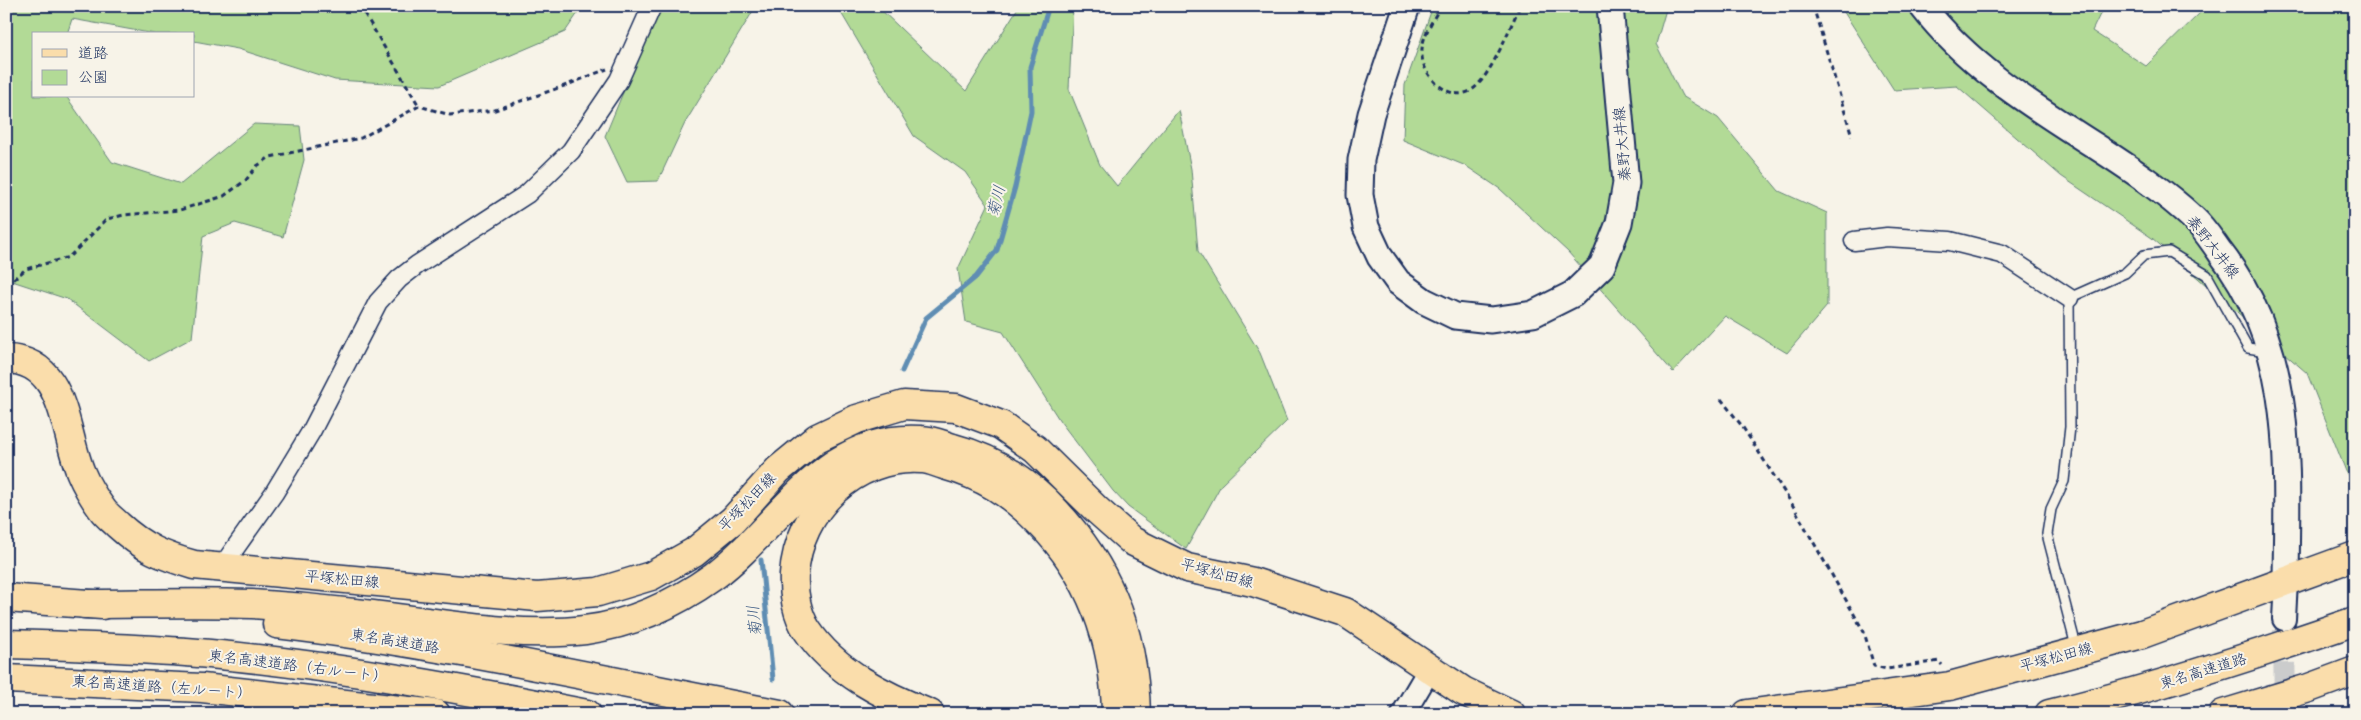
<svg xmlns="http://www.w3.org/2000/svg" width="2361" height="720" font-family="'Shantell Sans','Klee One',sans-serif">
<rect width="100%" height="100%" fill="#f7f3e8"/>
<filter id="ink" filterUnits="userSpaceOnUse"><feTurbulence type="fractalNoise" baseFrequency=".02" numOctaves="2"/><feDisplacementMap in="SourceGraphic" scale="10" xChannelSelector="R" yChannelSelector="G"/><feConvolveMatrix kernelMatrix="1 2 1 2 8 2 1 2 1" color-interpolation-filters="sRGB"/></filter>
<g filter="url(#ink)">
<g fill="#b2da96" stroke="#66847a">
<path d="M6 6H576L578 13 565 32 439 86 335 80 238 49 194 41V34H155L72 19 67 34H34V96H66L112 162 181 184 254 124 300 126 304 160 283 237 235 223 203 236 192 338 149 361 67 299 6 279Z"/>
<path d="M659 6H756L685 123 658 181 627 182 605 136Z"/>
<path d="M837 6H877L966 91 1019 6H1073L1069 89 1100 165 1117 186 1179 110 1191 169 1198 251 1260 353 1287 421 1221 485 1186 549 1128 507 1113 491 1060 421 1003 332 966 322 958 269 988 205 965 172 914 136Z"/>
<path d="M1433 6H1667L1656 44 1682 96 1718 118 1779 191 1827 213V306L1787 353 1725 316 1673 372 1568 252 1500 189 1466 166 1403 140 1405 85Z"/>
<path d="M1840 6H2104L2092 31 2146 66 2207 6H2355V494L2307 373 2152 238 2061 176 1957 86 1894 90Z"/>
</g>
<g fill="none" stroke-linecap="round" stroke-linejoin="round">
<g stroke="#5e8db3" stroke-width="5">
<path d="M902 371 926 318 976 277 997 250 1015 187 1031 111 1030 67 1049 6"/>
<path d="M761 560 773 679"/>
</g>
<path stroke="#cbcccc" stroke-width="22" stroke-dasharray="22 11" stroke-linecap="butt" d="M2284 630 2285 714"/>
<g stroke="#1b2f5e" stroke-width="12">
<path id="service" d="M2077 650 2047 534 2051 509 2064 481 2070 427 2069 298 2125 273 2144 255 2169 252 2207 275 2248 348 2267 351"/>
</g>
<g stroke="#1b2f5e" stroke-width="21">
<g id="minor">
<path d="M1854 241 1887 237 1950 241 2002 254 2069 298"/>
<path d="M221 568 274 493 312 430 378 302 399 279 417 265 527 194 571 151 619 80 652 6"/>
</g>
</g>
<g stroke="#1b2f5e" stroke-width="26">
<g id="tertiary">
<path d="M2284 619 2286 581"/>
<path d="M1403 714 1429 670"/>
</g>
</g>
<g stroke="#1b2f5e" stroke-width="29">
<g id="secondary">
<path d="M1407 6 1371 114 1361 160 1360 195 1366 227 1380 257 1398 282 1424 301 1455 316 1491 320 1533 314 1573 294 1602 266 1619 223 1626 183 1610 6"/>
<path d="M1922 6C1970 68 2033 106 2097 147 2131 169 2164 191 2194 219 2204 228 2212 241 2220 252 2296 350 2287 464 2286 581"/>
</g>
</g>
<g stroke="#1b2f5e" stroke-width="31">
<g id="primary">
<path d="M6 359C66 360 63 431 81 473 86 485 94 498 102 509 106 515 113 520 118 525 143 548 163 556 194 565L537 597 598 592 651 576 694 552 733 520 778 470 817 438 857 419 904 405 956 408 1001 425 1035 449 1097 510 1132 541 1187 568 1253 582 1345 612 1463 691 1511 714"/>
<path d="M1747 714 1950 686 2142 634 2355 556"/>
</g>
</g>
<g stroke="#1b2f5e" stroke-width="31">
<g id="motorway">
<path d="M6 598 102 605"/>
<path d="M85 604C140 604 196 602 252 604 286 606 320 609 354 613 427 620 513 639 585 630 632 624 675 604 714 576 781 526 824 433 921 440 932 440 943 445 953 448 988 457 1019 475 1046 501 1106 561 1134 628 1136 714"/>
<path d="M277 624C446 644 612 682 780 714"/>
<path d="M6 644C74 646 143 648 210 654 337 666 462 689 587 714"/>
<path d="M6 679 202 688 436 714"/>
<path d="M930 714C884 696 835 672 807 630 797 615 793 593 794 575 798 510 854 454 922 459 929 459 937 463 944 465 984 476 1010 493 1039 522 1091 574 1115 642 1116 714"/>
<path d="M2049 714C2153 689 2254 656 2355 621"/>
<path d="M2223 714 2309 688 2355 671"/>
</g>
</g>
<g stroke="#1b2f5e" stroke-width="3" stroke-dasharray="5 4" stroke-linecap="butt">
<path d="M360 6 419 106"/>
<path d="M1441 6C1433 20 1420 39 1422 56 1423 77 1452 105 1473 89 1491 76 1510 27 1520 6"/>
<path d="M1813 6 1852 136"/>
<path d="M6 285 26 269 69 257 107 219 124 215 180 210 224 196 246 180 257 166 270 157 361 138 419 106 450 115 495 110 567 85 607 69"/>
<path d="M1721 399 1742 426 1792 504 1864 632 1874 666 1887 669 1939 661 1942 665"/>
</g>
<use href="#service" stroke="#f7f3e8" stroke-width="9"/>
<use href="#minor" stroke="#f7f3e8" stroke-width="18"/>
<use href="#tertiary" stroke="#f7f3e8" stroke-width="22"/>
<use href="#secondary" stroke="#f7f3e8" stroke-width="25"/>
<use href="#primary" stroke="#faddab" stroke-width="28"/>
<use href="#motorway" stroke="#faddab" stroke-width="28"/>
</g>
</g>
<g text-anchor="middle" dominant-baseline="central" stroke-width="4" stroke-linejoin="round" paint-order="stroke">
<g font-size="15" fill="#1b2f5e" stroke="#f7f3e8">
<text transform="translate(1622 144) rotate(-95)">秦野大井線</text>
<text transform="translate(2213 247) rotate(52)">秦野大井線</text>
<text transform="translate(747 502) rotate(-46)">平塚松田線</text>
<text transform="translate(1217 573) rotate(15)">平塚松田線</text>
<text transform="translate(342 579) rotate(5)">平塚松田線</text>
<text transform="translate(395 641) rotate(9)">東名高速道路</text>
<text transform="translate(2056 657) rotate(-15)">平塚松田線</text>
<text transform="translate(298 666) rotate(7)">東名高速道路（右ルート）</text>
<text transform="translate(2203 671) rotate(-17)">東名高速道路</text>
<text transform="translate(162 687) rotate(4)">東名高速道路（左ルート）</text>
</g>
<g font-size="16" font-style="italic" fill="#375681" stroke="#f7f3e8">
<text transform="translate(996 201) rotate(-76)">菊川</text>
<text transform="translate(754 621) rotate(-96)">菊川</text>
</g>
</g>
<rect width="2361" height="720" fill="none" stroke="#f7f3e8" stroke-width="25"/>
<rect x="12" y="12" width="2336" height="695" fill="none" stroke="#1b2f5e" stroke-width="2" filter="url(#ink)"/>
<rect x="32" y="32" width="162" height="65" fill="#f7f3e8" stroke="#9fa5b1"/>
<rect x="42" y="49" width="25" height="8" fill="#faddab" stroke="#9fa5b1"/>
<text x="78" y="58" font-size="15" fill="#1b2f5e">道路</text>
<rect x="42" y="70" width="25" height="15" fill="#b2da96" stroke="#9fa5b1"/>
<text x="78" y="82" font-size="15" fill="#1b2f5e">公園</text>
</svg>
